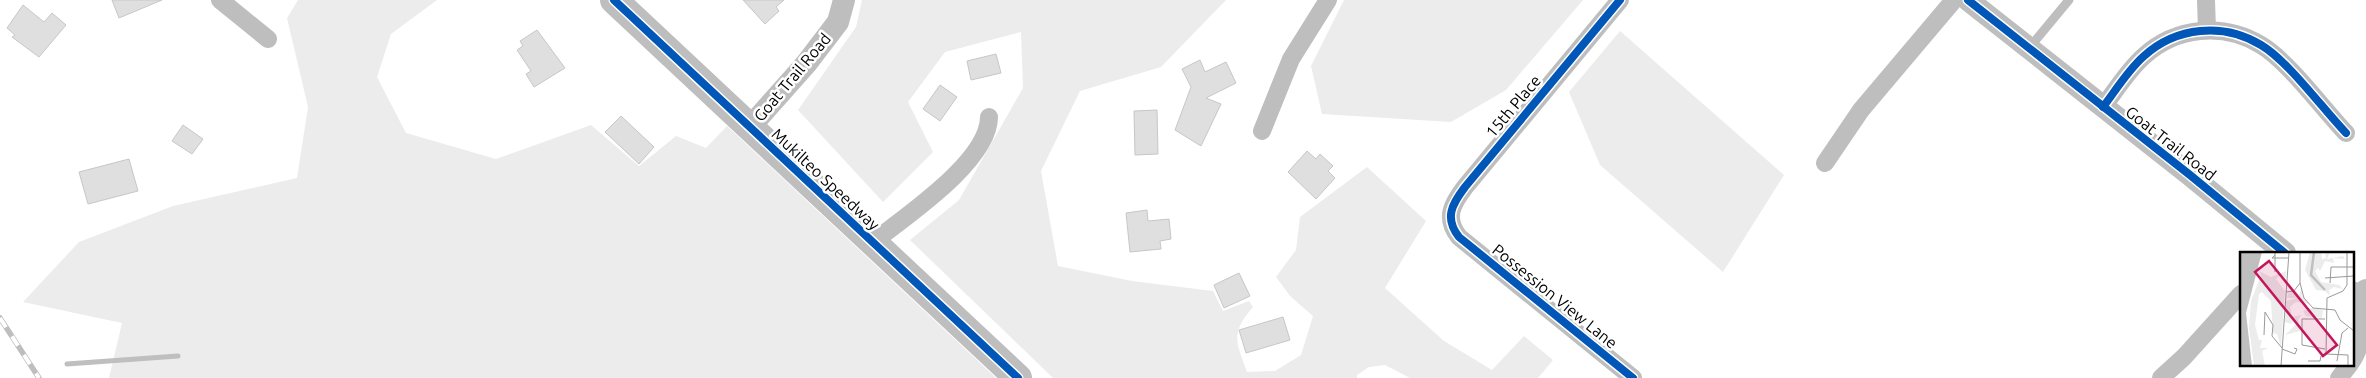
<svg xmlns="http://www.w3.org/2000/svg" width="2366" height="378" font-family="Ubuntu,sans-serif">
<rect width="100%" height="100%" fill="#fff"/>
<g fill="#ececec">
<path d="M298 0H437L391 34 377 77 406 133 496 159 591 125 639 166 676 136 706 148 727 126 996 378H109L122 323 23 302 79 242 173 206 297 178 308 107 287 18Z"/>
<path d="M862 0H1226L1161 67 1080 91 1041 171 1058 266 1132 281 1213 291 1223 311 1249 301 1253 307C1230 334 1236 341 1247 372L1275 371 1301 355 1313 316 1290 296 1276 277 1296 250 1300 217 1367 167 1426 221 1385 288 1444 341 1492 370 1524 336 1553 360 1538 378H1410L1385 365 1369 367 1357 375V378H1053L910 240 959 200 1023 88 1021 32 945 52 908 102 933 152 883 202 798 110 856 27Z"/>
<path d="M1344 0H1583L1506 90 1451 122 1322 114 1311 66Z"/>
<path d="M1620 31 1784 175 1723 272 1600 165 1569 92Z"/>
</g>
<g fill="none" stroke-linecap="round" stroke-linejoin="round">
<path stroke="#bfbfbf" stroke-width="5" d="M67 364 178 356"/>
</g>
<g fill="#dfdfdf" stroke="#c7c7c7">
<path d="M112 0H162L119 18Z"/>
<path d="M743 0H784L776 7 779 11 765 24Z"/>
<path d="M23 5 44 22 52 13 66 25 39 57 12 37 15 35 7 28Z"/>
<path d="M537 30 565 68 534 87 526 74 531 71 517 50 523 46 520 41Z"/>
<path d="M996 54 1001 73 971 80 967 61Z"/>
<path d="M1200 60 1205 72 1226 62 1236 83 1206 98 1221 104 1201 146 1175 130 1191 87 1182 69Z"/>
<path d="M940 85 957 97 940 121 923 109Z"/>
<path d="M1157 110 1158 154 1135 155 1134 111Z"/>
<path d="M621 116 654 147 639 164 605 132Z"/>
<path d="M183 125 203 139 192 154 172 141Z"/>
<path d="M1307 151 1316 159 1320 154 1333 166 1328 171 1335 178 1316 199 1288 172Z"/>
<path d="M129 159 138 191 88 204 79 172Z"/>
<path d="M1147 210 1148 221 1169 219 1171 239 1160 241 1161 249 1130 252 1126 213Z"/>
<path d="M1239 273 1250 296 1224 308 1214 285Z"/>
<path d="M1283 317 1290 340 1246 353 1239 330Z"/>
</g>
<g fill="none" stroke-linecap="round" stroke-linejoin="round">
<path stroke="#bebebe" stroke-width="9" d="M2030 47 2069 0"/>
<g stroke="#bebebe" stroke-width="18">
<path d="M220 0 268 39"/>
<path d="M1620 0 1465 187C1452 204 1444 218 1459 237L1633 378"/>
<path d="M2206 0 2207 30"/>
<path d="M2103 107C2116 90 2128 70 2144 56 2176 27 2223 22 2261 45 2288 61 2323 109 2346 133"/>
<path d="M1262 131 1291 59 1328 0"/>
<path d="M1825 163 1861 110 1954 0"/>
<path d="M873 242C906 216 989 161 989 117"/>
<path d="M2352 361C2366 339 2362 320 2358 295"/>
<path d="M2161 378 2184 357 2241 294"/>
<path d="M2339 378 2350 364"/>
</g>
<g stroke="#bebebe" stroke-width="22">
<path d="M1968 0 2190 175 2285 253"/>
<path d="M750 127 806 64 838 22 844 0"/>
<path d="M2352 292 2358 295 2366 290"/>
</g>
<path stroke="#bebebe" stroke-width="28" d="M614 0 1018 378"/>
<g stroke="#bebebe" stroke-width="5.5">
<path id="rail" d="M0 318 39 378"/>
</g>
<use href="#rail" stroke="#fff" stroke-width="4" stroke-dasharray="11" stroke-linecap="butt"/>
<g stroke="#fff" stroke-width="11">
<g id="cycleway">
<path d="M614 0 1018 378"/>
<path d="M1620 0 1465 187C1452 204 1444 218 1459 237L1633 378"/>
<path d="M1968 0 2190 175 2285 253"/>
<path d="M2103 107C2116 90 2128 70 2144 56 2176 27 2223 22 2261 45 2288 61 2323 109 2346 133"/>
</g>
</g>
<use href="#cycleway" stroke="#0057b8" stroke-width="8"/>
</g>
<g text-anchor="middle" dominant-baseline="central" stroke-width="5" stroke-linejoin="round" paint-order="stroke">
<g font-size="16" fill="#000" stroke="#fff">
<text transform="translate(792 77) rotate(-50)">Goat Trail Road</text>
<text transform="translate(1513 106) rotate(-50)">15th Place</text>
<text transform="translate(2171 143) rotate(38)">Goat Trail Road</text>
<text transform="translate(826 179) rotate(43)">Mukilteo Speedway</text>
<text transform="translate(1555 296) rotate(39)">Possession View Lane</text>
</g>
</g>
<g transform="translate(2240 252)">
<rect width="114" height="114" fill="#fff"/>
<path d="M70 0H81L82 7 86 6 85 0H90L87 7 103 4 105 7 93 6 94 11 85 9 80 19 78 16 75 19 81 30 99 33 103 37 94 35 89 38 90 44 85 39 76 38 65 18ZM19 19 31 25 46 19V26L39 24 36 27 45 39 41 95 37 82 33 81 31 49 22 40 19 42 15 73 19 88H22L20 96H28L22 99 25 114H14L9 76 11 49 21 23ZM62 36V44L69 52 56 50 50 55 52 65 62 63 58 67 60 79 45 83 56 72 54 68 51 72 45 70 46 49 57 46H47L48 41 56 39 59 43ZM72 56 83 58 82 66 66 64 63 59Z" fill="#ececec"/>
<path d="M0 0H22L6 61 12 114H0Z" fill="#bfbfbf"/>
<path fill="none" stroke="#bfbfbf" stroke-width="2.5" d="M74 0 71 23 85 38"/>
<path fill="none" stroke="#999" stroke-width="1" d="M35 0V20M60 0V31L64 46 73 56 95 58 100 68 114 79M35 3 32 6H48M85 26 114 24M90 31 91 15H114M107 33V0M46 40 54 39 60 31M87 46 103 39 107 33M25 60 33 73 32 84 42 96M85 67H62V93L85 97M24 83 25 60M42 97 55 102 57 97 54 96M86 102 87 46M86 102 108 103V114M68 109H80L81 104 86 102M97 109 102 81 108 76M41 114 49 0"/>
<path fill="#c2185b" fill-opacity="0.15" stroke="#c2185b" stroke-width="2.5" d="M29 9 97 93 83 104 15 20Z"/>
<rect width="114" height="114" fill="none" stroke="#000" stroke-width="2.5"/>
</g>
</svg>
